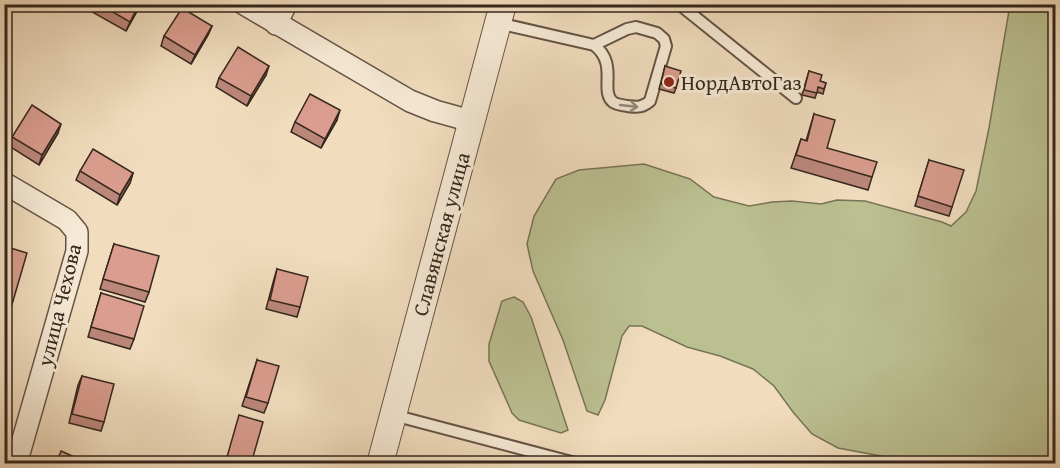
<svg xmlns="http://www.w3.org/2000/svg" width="1060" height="468" font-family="'Gentium Book Plus',serif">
<rect width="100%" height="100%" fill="#f1ddbe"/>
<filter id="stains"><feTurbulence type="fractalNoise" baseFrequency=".00333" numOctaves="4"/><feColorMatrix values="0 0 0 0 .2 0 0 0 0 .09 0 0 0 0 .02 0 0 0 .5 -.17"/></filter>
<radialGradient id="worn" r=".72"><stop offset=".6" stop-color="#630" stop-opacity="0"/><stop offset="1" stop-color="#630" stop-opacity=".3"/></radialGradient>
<g fill="#bbc091" stroke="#787457" stroke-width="1.5">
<path d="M1010 5H1055V463H903L897 459 838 448 812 434 793 412 774 386 753 369 720 356 687 347 642 326H629L622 336 605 400 598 415 587 411 563 340 533 271 527 244 534 216 556 179 579 170 644 164 690 179 714 197 749 206 772 202 792 201 821 204 837 200 865 201 942 222 951 226 966 212 976 191 989 128Z"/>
<path d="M514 297 523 302 531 317 568 430 561 433 519 420 512 413 489 361V344L502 301Z"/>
</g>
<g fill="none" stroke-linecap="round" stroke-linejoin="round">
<g stroke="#655445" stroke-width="14">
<g id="service">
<path d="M679 4 796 98"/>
<path d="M498 23 594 45C619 64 599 91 613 102 617 105 623 105 627 106 637 107 642 108 650 101L666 46 664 39 657 33 636 27 627 29 594 45"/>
<path d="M393 415 579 464"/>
</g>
</g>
<g stroke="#655445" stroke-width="24">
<g id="minor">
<path d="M244 4 410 101 435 111 471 121"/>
<path d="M276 24 286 4"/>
<path d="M4 183 67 220 77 232V251L16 464"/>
</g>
</g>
<g stroke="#655445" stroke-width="28">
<path id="tertiary" d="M380 464 503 4"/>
</g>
<use href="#service" stroke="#f6e9d5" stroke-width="10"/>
<use href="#minor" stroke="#f6e9d5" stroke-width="21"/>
<use href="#tertiary" stroke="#f6e9d5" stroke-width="26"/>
</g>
<g fill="#bb877b" stroke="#36271d" stroke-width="1.5">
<path d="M86 4H141L126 31 85 8Z"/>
<path d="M212 26 208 35 191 64 161 46 164 36Z"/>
<path d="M665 66 676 88 674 93 659 89Z"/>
<path d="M809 71 820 81 826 83 823 94 817 92 815 98 802 95Z"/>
<path d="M266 75 247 106 216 87 219 78Z"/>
<path d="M814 114 827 148 872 177 868 190 791 168 801 139 806 141Z"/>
<path d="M337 120 321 148 291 132 295 122Z"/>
<path d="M58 133 39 165 9 146 12 137Z"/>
<path d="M929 160 952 207 949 216 915 206Z"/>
<path d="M80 171 133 173 130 183 117 205 76 180Z"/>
<path d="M114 244 149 292 145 302 100 289Z"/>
<path d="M4 246 13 301 10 311 4 309Z"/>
<path d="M277 269 300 307 297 317 266 309 274 279Z"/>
<path d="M101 293 134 339 130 349 88 337Z"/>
<path d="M257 360 268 403 264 413 242 406Z"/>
<path d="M82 376 104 422 101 431 69 423 78 385Z"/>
</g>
<g fill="#996e64" stroke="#36271d" stroke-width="1.5">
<path d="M139 4H141L126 31 130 22Z"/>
<path d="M212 26 208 35 191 64 195 55Z"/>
<path d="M269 66 266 75 247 106 251 96Z"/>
<path d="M340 110 337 120 321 148 325 139Z"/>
<path d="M61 124 58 133 39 165 42 155Z"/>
<path d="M133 173 130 183 117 205 120 195Z"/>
</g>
<g fill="#da9d8f" stroke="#36271d" stroke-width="1.5">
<path d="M99 4H139L130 22Z"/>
<path d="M182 8 212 26 195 55 164 36Z"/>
<path d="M238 47 269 66 251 96 219 78Z"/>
<path d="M665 66 681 71 676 88 661 84Z"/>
<path d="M809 71 822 75 820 81 826 83 824 89 818 87 817 93 804 90Z"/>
<path d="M310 94 340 110 325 139 295 122Z"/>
<path d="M32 105 61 124 42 155 12 137Z"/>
<path d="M814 114 835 120 827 148 877 162 872 177 796 155 801 139 807 141Z"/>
<path d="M93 149 133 173 120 195 80 171Z"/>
<path d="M929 160 964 170 952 207 918 196Z"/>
<path d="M114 244 159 256 149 292 103 279Z"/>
<path d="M4 246 27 253 13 301 4 299Z"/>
<path d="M277 269 308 277 300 307 270 300Z"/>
<path d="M101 293 144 306 134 339 91 327Z"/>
<path d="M257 360 279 366 268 403 246 397Z"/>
<path d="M82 376 114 384 104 422 72 414Z"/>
<path d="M239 415 263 422 251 464H225Z"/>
<path d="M61 451 90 464H56Z"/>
</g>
<defs><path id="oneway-shaft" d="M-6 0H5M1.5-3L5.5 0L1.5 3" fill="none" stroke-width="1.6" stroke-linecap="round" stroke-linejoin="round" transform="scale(1.5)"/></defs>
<use stroke="#968879" href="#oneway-shaft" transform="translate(629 106) rotate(6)"/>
<circle fill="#8f2418" stroke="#f6e9d5" stroke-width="2" cx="669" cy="82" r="6"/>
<g text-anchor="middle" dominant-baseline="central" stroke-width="6" stroke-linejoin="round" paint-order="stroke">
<g font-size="21" fill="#36271d" stroke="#f6e9d5" text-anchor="start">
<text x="681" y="82">НордАвтоГаз</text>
</g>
<g font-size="21" fill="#36271d" stroke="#f6e9d5">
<text transform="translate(441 234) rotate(-75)">Славянская улица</text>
<text transform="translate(59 305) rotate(-76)">улица Чехова</text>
</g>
</g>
<rect width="1060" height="468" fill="none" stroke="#f1ddbe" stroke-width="24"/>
<rect x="6" y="6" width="1048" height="456" fill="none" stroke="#36271d" stroke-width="3"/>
<rect x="12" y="12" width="1036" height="444" fill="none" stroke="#36271d" stroke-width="1.5"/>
<rect width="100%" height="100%" filter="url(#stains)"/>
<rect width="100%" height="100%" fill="url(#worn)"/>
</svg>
